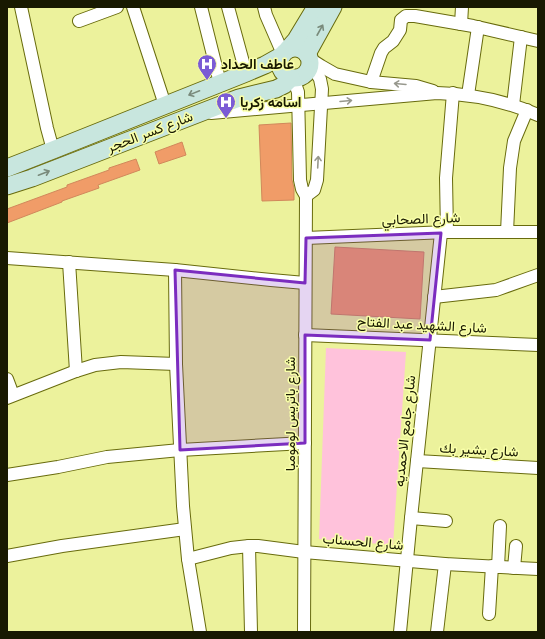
<svg xmlns="http://www.w3.org/2000/svg" width="545" height="639" font-family="'Nunito Sans',Vazirmatn,sans-serif">
<rect width="100%" height="100%" fill="#ecf29c"/>
<path fill="#ffc2db" d="M326 348 406 352 393 545 319 539Z"/>
<g fill="#f09c68" stroke="#d1885b">
<path d="M291 123 292 180 294 188V200L262 201 259 125Z"/>
<path d="M182 142 186 155 159 164 155 152Z"/>
<path d="M136 159 140 170 98 185 99 188 62 201V202L7 223V209L67 187V185L109 170V168Z"/>
<path d="M335 247 424 252 420 319 331 314Z"/>
</g>
<g fill="none" stroke-linecap="round" stroke-linejoin="round">
<g stroke="#686b0d" stroke-width="14">
<g id="minor">
<path d="M21 7 47 128 53 150"/>
<path d="M133 7 165 105"/>
<path d="M201 7 220 83"/>
<path d="M228 7 246 73"/>
<path d="M264 7 266 15 283 54"/>
<path d="M79 21 117 7"/>
<path d="M461 24 462 7"/>
<path d="M310 59 321 66 335 74 371 82 416 86 433 91"/>
<path d="M293 78 298 92 300 180 302 189 306 196 304 632"/>
<path d="M371 82 381 53 384 48 393 41 400 30 401 20 406 16H415L473 26 538 41"/>
<path d="M468 95 478 27"/>
<path d="M513 105 521 37"/>
<path d="M211 113 437 93C473 94 506 101 538 115"/>
<path d="M306 196 314 190 317 180 322 89 320 79 317 74 310 66"/>
<path d="M447 232 446 178 453 93"/>
<path d="M507 232 510 168 514 141 527 110"/>
<path d="M306 238 447 232H538"/>
<path d="M7 258 175 270 271 280 305 283"/>
<path d="M69 262 76 371"/>
<path d="M175 270 176 364 183 506 188 559 200 632"/>
<path d="M434 297 496 290 538 275"/>
<path d="M305 335 538 345"/>
<path d="M7 379 13 395"/>
<path d="M7 398 76 371 95 365 121 362 176 364"/>
<path d="M417 461 538 468"/>
<path d="M7 475 58 467 107 457 180 450 305 443"/>
<path d="M411 518 446 521"/>
<path d="M249 546 251 632"/>
<path d="M7 556 62 546 185 529"/>
<path d="M188 559 231 548 249 546H258L304 552 445 564 538 569"/>
<path d="M498 567 500 526"/>
<path d="M514 568 516 546"/>
<path d="M489 614 492 566"/>
<path d="M400 632 411 518 441 233"/>
<path d="M437 632 445 564"/>
</g>
</g>
<g stroke="#686b0d" stroke-width="19">
<g id="secondary">
<circle cx="295" cy="63" r="15"/>
<path d="M288 49 296 40 316 7"/>
<path d="M307 54 333 7"/>
<path d="M7 168 53 150 246 73 265 65 281 56"/>
<path d="M7 186 32 178 223 104 239 98 276 89 284 85 291 78"/>
</g>
</g>
<use href="#minor" stroke="#fff" stroke-width="12"/>
<use href="#secondary" stroke="#c8e6de" stroke-width="17"/>
</g>
<defs><path id="oneway-shaft" d="M-6 0H5M1.5-3L5.5 0L1.5 3" fill="none" stroke-width="1.6" stroke-linecap="round" stroke-linejoin="round"/></defs>
<g stroke="#798a7b">
<use href="#oneway-shaft" transform="translate(320 30) rotate(-61)"/>
<use href="#oneway-shaft" transform="translate(194 93) rotate(158)"/>
<use href="#oneway-shaft" transform="translate(44 173) rotate(-21)"/>
</g>
<g stroke="#97988d">
<use href="#oneway-shaft" transform="translate(400 84) rotate(-175)"/>
<use href="#oneway-shaft" transform="translate(346 101) rotate(-5)"/>
<use href="#oneway-shaft" transform="translate(318 162) rotate(-87)"/>
</g>
<path fill="#7b2cbf" fill-opacity="0.2" stroke="#7b2cbf" stroke-width="3" stroke-linejoin="round" d="M441 233 430 340 305 335V443L180 450 175 270 305 283 306 238Z"/>
<defs>
<g id="hospital-pin" transform="scale(1)"><path d="M0 17L-7.5 6A9.5 9.5 0 1 1 7.5 6Z" fill="#7b5bd5" stroke="#f9ffa9"/><path d="M-5-5h3v3.5h4V-5h3V5h-3V1.5h-4V5h-3Z" fill="#fff"/></g>
</defs>
<g fill-rule="evenodd">
<use href="#hospital-pin" x="207" y="64"/>
<use href="#hospital-pin" x="226" y="102"/>
</g>
<g text-anchor="middle" dominant-baseline="central" stroke-width="3" stroke-linejoin="round" paint-order="stroke">
<g font-size="14" font-weight="bold" fill="#181901" stroke="#f9ffa9" text-anchor="start">
<text x="221" y="64">عاطف الحداد</text>
<text x="240" y="102">اسامه زكريا</text>
</g>
<g font-size="14" fill="#181901" stroke="#f9ffa9">
<text transform="translate(150 132) rotate(-21)">شارع كسر الحجر</text>
<text transform="translate(421 219) rotate(-2)">شارع الصحابي</text>
<text transform="translate(422 325) rotate(3)">شارع الشهيد عبد الفتاح</text>
<text transform="translate(290 414) rotate(-90)">شارع باتريس لومومبا</text>
<text transform="translate(405 431) rotate(-84)">شارع جامع الاحمديه</text>
<text transform="translate(479 450) rotate(3)">شارع بشير بك</text>
<text transform="translate(363 542) rotate(5)">شارع الحسناب</text>
</g>
</g>
<rect width="545" height="639" fill="none" stroke="#181901" stroke-width="16"/>
</svg>
